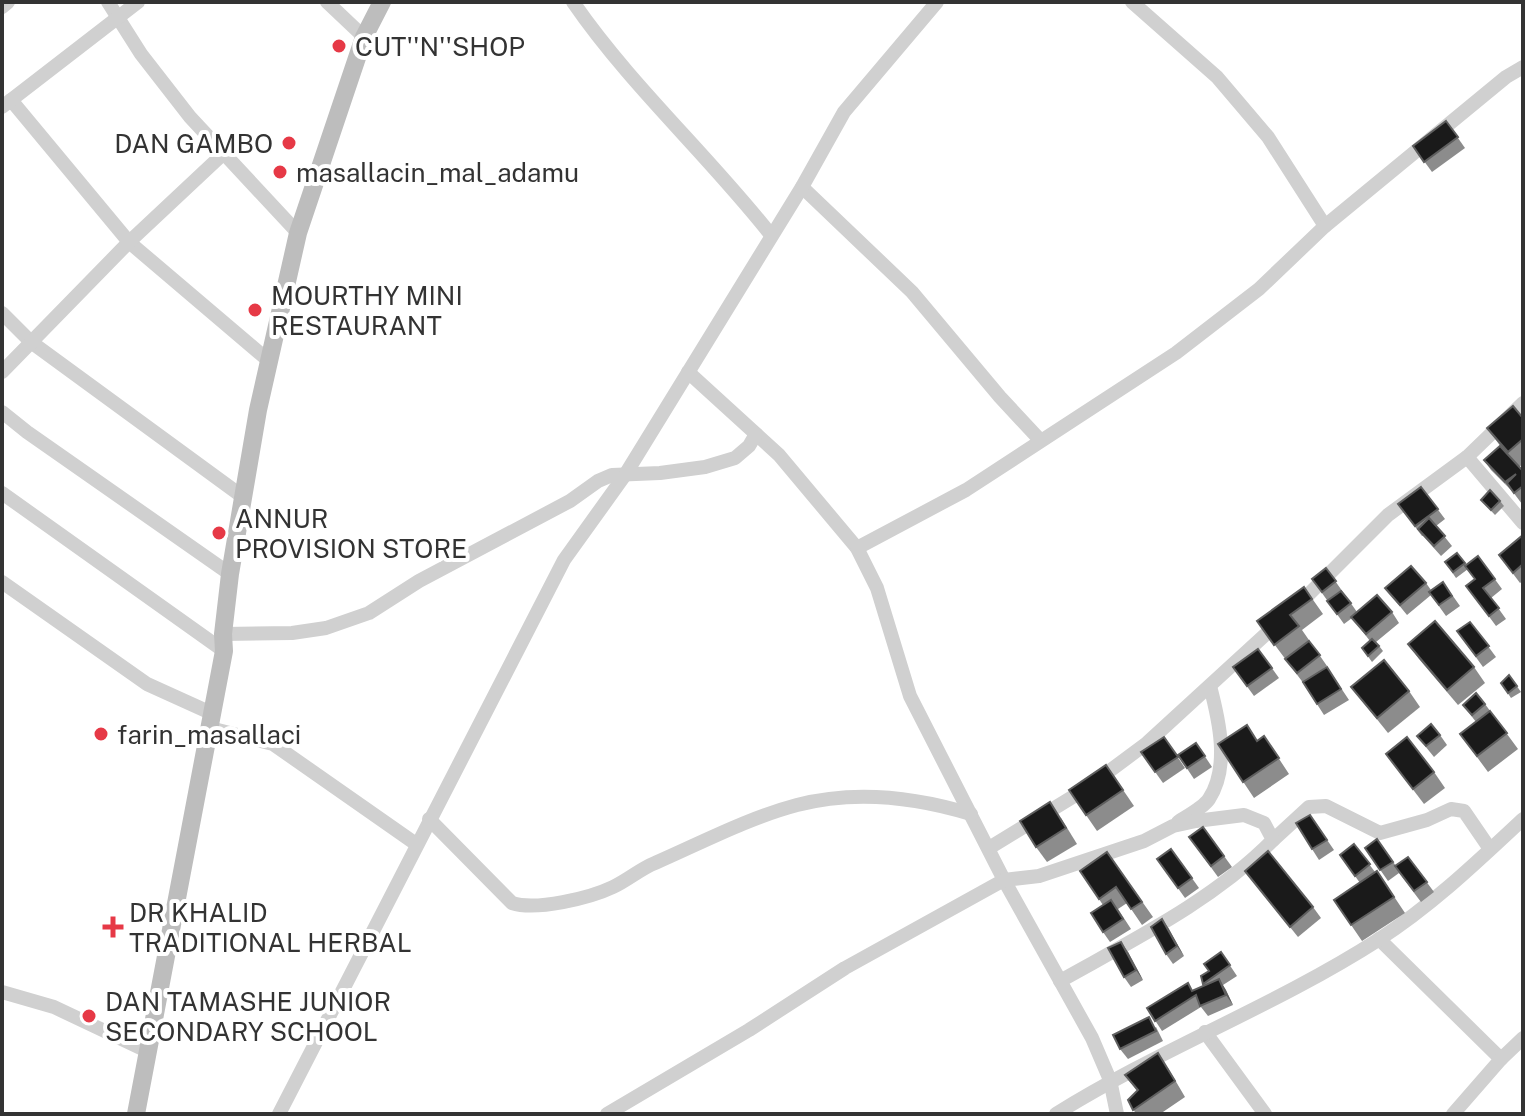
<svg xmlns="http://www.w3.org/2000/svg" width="1525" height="1116" font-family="'Public Sans',sans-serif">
<rect width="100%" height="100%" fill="#fff"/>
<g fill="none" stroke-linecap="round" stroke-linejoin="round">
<g stroke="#d0d0d0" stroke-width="14">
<path d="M108 2 141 54 190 117 298 233"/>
<path d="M327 2 364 37"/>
<path d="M573 2C631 86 708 155 771 235"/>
<path d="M1132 2 1217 77 1268 137 1325 226"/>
<path d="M2 7 8 2"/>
<path d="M11 100 129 242 269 361"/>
<path d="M2 107 138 2"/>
<path d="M802 187 912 292 1000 397 1040 440"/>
<path d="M2 313 31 342 243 497"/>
<path d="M2 372 129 242 224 153"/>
<path d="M688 372 779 455 857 548 877 588 910 696 1004 880 1092 1038 1110 1080 1117 1114"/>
<path d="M2 412 27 432 230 574"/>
<path d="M1467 457 1523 523"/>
<path d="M2 493 224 651"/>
<path d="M857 548 966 490 1176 353 1259 289 1325 226 1506 77 1523 67"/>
<path d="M2 582 147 684 211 713"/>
<path d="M1298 605 1388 515 1467 457 1523 403"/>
<path d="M223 634 292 633 326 628 369 613 419 581 570 501 598 481 612 475 660 473 705 467 735 458 749 446 756 434"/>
<path d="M210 728 273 744 416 844"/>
<path d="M429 819 512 903C536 911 590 898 613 887 628 880 640 869 655 863 701 843 748 818 797 805 854 790 915 797 971 814"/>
<path d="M1178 822C1187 816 1203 808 1209 799 1230 767 1219 720 1210 686"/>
<path d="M1273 840 1309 807 1326 806 1380 833 1427 820 1451 809 1464 811 1490 849"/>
<path d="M989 848 1084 790 1147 743 1279 622"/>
<path d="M1379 939 1501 1059"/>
<path d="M2 992 54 1007 149 1052"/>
<path d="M1205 1032 1265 1114"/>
<path d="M279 1114 564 560 625 475 802 187 844 112 937 2"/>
<path d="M607 1114 749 1030 845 968 1004 880 1039 876 1144 841 1173 826 1196 821 1244 815 1264 823 1273 840C1214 900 1133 940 1060 981"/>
<path d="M1056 1114C1160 1049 1275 1006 1378 940 1431 906 1477 862 1523 819"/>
<path d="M1453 1114 1501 1059 1523 1038"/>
</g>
<path stroke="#bdbdbd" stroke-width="18" d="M136 1114 224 651 223 634 230 574 258 410 298 233 364 37 382 2"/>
</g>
<g fill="#8c8c8c">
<path d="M1446 121 1465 148 1432 172 1413 146Z"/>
<path d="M1523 418V464L1519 467 1523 471V502L1522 504 1513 492 1491 470 1484 460 1501 447 1487 428Z"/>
<path d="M1421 487 1445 519 1436 526 1452 546 1441 556 1423 536H1422L1398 504Z"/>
<path d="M1481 500 1500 501 1504 506 1495 515Z"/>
<path d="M1523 535V581L1520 583 1499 555Z"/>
<path d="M1457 553 1466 565 1478 556 1502 589 1491 598 1506 619 1496 626 1474 596 1475 579 1468 569 1456 578 1445 562Z"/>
<path d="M1326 568 1357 612H1392L1399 623 1376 642 1383 651 1372 662 1362 648 1370 641 1352 618 1344 624 1312 579Z"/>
<path d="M1443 582 1460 606 1446 616 1431 595 1407 615 1385 588 1426 583 1431 590Z"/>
<path d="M1304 587 1323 614 1302 630 1327 666 1319 672 1327 667 1349 700 1324 715 1304 684 1257 621Z"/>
<path d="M1470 622 1496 657 1483 667 1457 631Z"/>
<path d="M1408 644 1474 667 1485 683 1458 705 1419 659Z"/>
<path d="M1258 649 1279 678 1254 696 1233 667Z"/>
<path d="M1509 675 1521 692 1511 698 1501 683Z"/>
<path d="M1351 687 1409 691 1420 707 1388 733Z"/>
<path d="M1485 704 1518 749 1488 772 1460 734 1476 722 1463 705Z"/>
<path d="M1440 735 1447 745 1434 757 1417 736Z"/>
<path d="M1264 736 1289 774 1254 798 1218 744 1257 741Z"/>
<path d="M1164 737 1185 768 1163 783 1141 752Z"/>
<path d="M1196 743 1212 767 1194 779 1178 755Z"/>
<path d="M1386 754 1434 772 1445 788 1424 804Z"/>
<path d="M1106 765 1134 806 1097 831 1086 815Z"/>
<path d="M1310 815 1334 850 1319 860 1312 849Z"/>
<path d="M1061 818 1077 844 1047 862 1036 847Z"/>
<path d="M1203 827 1232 867 1218 877 1189 837Z"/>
<path d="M1377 839 1396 866 1408 857 1434 892 1421 902 1399 873 1388 881 1365 848Z"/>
<path d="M1354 844 1375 872 1377 871 1405 913 1362 941 1334 900 1360 883 1340 855Z"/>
<path d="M1171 849 1199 888 1185 898 1157 859Z"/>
<path d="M1107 852 1153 917 1142 925 1127 903 1118 909 1131 929 1110 942 1103 932V905L1080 871Z"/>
<path d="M1245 871 1313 907 1321 918 1298 937Z"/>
<path d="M1162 919 1184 956 1173 964 1166 954Z"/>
<path d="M1128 952 1143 980 1131 987 1124 977Z"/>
<path d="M1221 952 1237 976 1223 985 1233 1005 1208 1016 1201 1007 1162 1031 1147 1008 1204 986 1203 984 1209 971Z"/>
<path d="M1156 1027 1163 1041 1128 1059 1120 1049Z"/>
<path d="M1168 1068 1185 1097 1160 1114H1136L1128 1100 1137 1091 1125 1075Z"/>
</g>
<g fill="#5f5f5f">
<path d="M1162 919 1169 929 1184 956 1177 946Z"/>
<path d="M1121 942 1128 952 1143 980 1136 970Z"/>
<path d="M1219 979 1226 990 1233 1005 1226 995Z"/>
</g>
<g fill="#1a1a1a" stroke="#5f5f5f" stroke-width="2">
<path d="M1446 121 1458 137 1424 162 1413 146Z"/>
<path d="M1513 406 1523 418V439L1508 452 1487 428Z"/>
<path d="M1500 446 1523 471V486L1514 493 1507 483 1516 474 1505 482 1484 460Z"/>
<path d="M1421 487 1438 509 1415 526 1398 504Z"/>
<path d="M1490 490 1500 501 1491 510 1481 500Z"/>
<path d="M1429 518 1445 536 1434 546 1418 529Z"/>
<path d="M1523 535V564L1513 573 1499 555Z"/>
<path d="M1457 553 1465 563 1453 572 1445 562Z"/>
<path d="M1478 556 1495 579 1483 588 1499 608 1489 616 1466 586 1475 579 1465 566Z"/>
<path d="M1411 566 1426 583 1400 605 1385 588Z"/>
<path d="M1326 568 1336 581 1322 592 1312 579Z"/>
<path d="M1443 582 1452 596 1439 605 1429 592Z"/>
<path d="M1304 587 1312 599 1290 615 1299 626 1274 645 1257 621Z"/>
<path d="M1341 591 1351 603 1337 614 1327 601Z"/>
<path d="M1377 595 1392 612 1366 634 1351 617Z"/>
<path d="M1435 621 1474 667 1447 690 1408 644Z"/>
<path d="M1470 622 1489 646 1476 656 1457 631Z"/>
<path d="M1372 639 1379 646 1368 656 1362 648Z"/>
<path d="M1309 641 1320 655 1297 673 1285 659Z"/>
<path d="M1258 649 1272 668 1247 686 1233 667Z"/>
<path d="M1384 660 1409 691 1377 718 1351 687Z"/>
<path d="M1327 667 1341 689 1317 704 1303 682Z"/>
<path d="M1509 675 1517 686 1508 693 1501 683Z"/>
<path d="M1476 693 1485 704 1472 715 1463 705Z"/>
<path d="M1490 711 1507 733 1477 756 1460 734Z"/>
<path d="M1431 724 1440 735 1426 746 1417 736Z"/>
<path d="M1247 725 1257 741 1264 736 1279 758 1243 782 1218 744Z"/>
<path d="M1164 737 1178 757 1155 772 1141 752Z"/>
<path d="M1407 737 1434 772 1413 789 1386 754Z"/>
<path d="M1196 743 1205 756 1187 768 1178 755Z"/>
<path d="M1106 765 1123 790 1086 815 1069 790Z"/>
<path d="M1050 802 1066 828 1036 847 1020 821Z"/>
<path d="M1310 815 1327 840 1312 849 1296 823Z"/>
<path d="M1203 827 1224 856 1211 866 1189 837Z"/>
<path d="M1377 839 1393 862 1380 870 1365 848Z"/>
<path d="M1354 844 1370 864 1355 876 1340 855Z"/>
<path d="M1171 849 1192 878 1178 888 1157 859Z"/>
<path d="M1268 851 1313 907 1290 927 1245 871Z"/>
<path d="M1107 852 1142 902 1131 909 1116 887 1099 899 1080 871Z"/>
<path d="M1408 857 1427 882 1414 891 1395 866Z"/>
<path d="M1377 871 1394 897 1351 925 1334 900Z"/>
<path d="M1111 900 1123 919 1103 932 1091 913Z"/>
<path d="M1162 919 1177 946 1166 954 1151 927Z"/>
<path d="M1121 942 1136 970 1124 977 1108 948Z"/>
<path d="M1221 952 1230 965 1203 984 1201 976 1209 971 1204 964Z"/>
<path d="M1219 979 1226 995 1200 1006 1196 995 1155 1021 1147 1008 1188 983 1192 991Z"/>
<path d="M1149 1017 1156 1031 1120 1049 1113 1035Z"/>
<path d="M1158 1053 1175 1081 1133 1110 1128 1100 1138 1090 1125 1075Z"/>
</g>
<g fill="#e63946" stroke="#fff" stroke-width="3">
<circle cx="339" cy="46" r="8"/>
<circle cx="289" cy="143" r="8"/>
<circle cx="280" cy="172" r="8"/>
<circle cx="255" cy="310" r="8"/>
<circle cx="219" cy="533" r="8"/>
<circle cx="101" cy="734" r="8"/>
<path d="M109 915h8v8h8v8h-8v8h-8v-8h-8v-8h8z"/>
<circle cx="89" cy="1016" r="8"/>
</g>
<g text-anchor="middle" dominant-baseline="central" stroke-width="8" stroke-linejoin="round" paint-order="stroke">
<g font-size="26" fill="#333" stroke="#fff" text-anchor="start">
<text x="355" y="46">CUT''N''SHOP</text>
<text x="273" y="143" text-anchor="end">DAN GAMBO</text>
<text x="296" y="172">masallacin_mal_adamu</text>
<text x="271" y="295">MOURTHY MINI<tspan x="271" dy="30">RESTAURANT</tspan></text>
<text x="235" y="518">ANNUR<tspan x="235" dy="30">PROVISION STORE</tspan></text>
<text x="117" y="734">farin_masallaci</text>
<text x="129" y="912">DR KHALID<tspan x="129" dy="30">TRADITIONAL HERBAL</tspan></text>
<text x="105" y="1001">DAN TAMASHE JUNIOR<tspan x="105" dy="30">SECONDARY SCHOOL</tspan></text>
</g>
</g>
<rect width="1525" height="1116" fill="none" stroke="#333333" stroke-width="8"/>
</svg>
